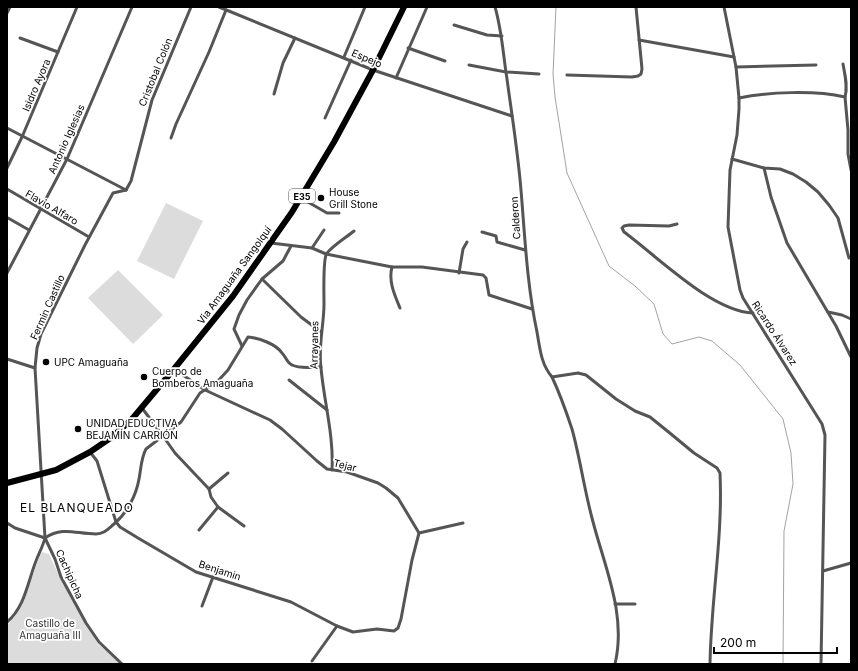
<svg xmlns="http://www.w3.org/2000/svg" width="858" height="671" font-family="Inter,sans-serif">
<rect width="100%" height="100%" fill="#fff"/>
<g fill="#dcdcdc">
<path d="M166 203 203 221 174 279 137 261Z"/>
<path d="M118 270 163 315 133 344 88 298Z"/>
<path d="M42 552 49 554 61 580 98 644 122 664H7V625C28 607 30 576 42 552Z"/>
</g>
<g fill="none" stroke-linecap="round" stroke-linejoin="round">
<path stroke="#a3a3a3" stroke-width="1" d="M556 7 553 74 555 97 567 173 609 266 635 286 654 304 663 334 672 344 699 337 712 341 740 365 783 419 791 453 793 484 784 531 783 664"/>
<g stroke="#555" stroke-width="3">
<path d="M219 7 373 70 512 116"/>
<path d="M495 7C502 31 503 54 507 79 512 116 518 153 521 190 525 238 527 285 537 332 540 349 541 364 552 377L578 373 586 375 616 399 635 411 650 417 671 434 694 453 717 468 720 473C723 538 711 599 710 664"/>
<path d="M724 7 736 67 739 98V109L737 135 730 170 728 227 740 290 743 298 822 424 825 435 821 664"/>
<path d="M7 13 10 7"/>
<path d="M454 25 487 35 502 36"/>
<path d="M20 38 58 52"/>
<path d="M639 40 734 57"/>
<path d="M408 48 445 61"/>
<path d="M344 57 365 7"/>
<path d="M843 64C845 75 848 87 845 97"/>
<path d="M469 65 506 72 539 74"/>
<path d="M736 67 816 65"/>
<path d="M567 75 632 77 638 76 641 74 642 69 636 7"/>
<path d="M396 78 427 7"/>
<path d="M274 94 283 63 295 38"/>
<path d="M739 98C769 92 814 90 845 97L848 130V154L851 170"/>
<path d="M325 118 351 60"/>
<path d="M7 128 126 190"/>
<path d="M171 138 176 124 209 52 226 10"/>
<path d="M732 159 764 168 780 169 793 174 806 182 818 192 829 205 838 218 849 258"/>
<path d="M7 168 22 137 77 7"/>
<path d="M764 168 771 197 787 243 836 326 851 357"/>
<path d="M7 189 89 237"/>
<path d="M126 190 131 181 152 100 191 7"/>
<path d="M301 198 327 213H339"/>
<path d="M8 218 29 230"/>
<path d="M677 224 669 226 629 225 624 226 622 228 624 232C657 256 711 311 753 313"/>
<path d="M482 232 496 236 497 242 525 250"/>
<path d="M271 243 312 248 326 254 392 267H422L483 275 486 278 489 295 532 309"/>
<path d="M312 248 324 230"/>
<path d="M392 267C388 281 395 296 400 308"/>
<path d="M7 273 67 159 132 7"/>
<path d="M459 273 463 249 467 242"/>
<path d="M262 279 301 317 321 332"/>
<path d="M828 312 842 315 851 319"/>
<path d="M242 346 234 329 239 315 247 300 262 279 283 261 291 246"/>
<path d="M7 359 35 368"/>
<path d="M552 377C560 394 566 411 572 429 580 458 584 488 592 518 604 566 627 614 615 664"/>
<path d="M289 380 327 410"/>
<path d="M142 408 163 436 175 453 209 489 211 497 218 507 244 526"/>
<path d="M90 452 97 461 116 522 120 527 138 538 196 572 291 602 337 626 353 632 377 629 394 631 398 628 401 619 412 560 419 533 398 498 386 488 378 483 347 472 327 469 317 461 282 429 270 420 205 390 174 369"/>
<path d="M332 470C334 436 324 402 321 368 318 346 324 325 324 304 324 293 323 264 326 255 329 248 347 237 354 231"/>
<path d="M209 489 228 473"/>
<path d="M7 523 15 528 45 538"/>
<path d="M199 530 218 507"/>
<path d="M419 533 463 523"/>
<path d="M823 571 851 563"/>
<path d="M615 604H635"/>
<path d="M202 606 213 577"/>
<path d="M7 622C25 607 28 581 36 561 39 553 43 546 45 538 63 526 76 534 96 534 104 534 108 529 114 524 127 513 136 496 139 479 141 469 141 458 146 449L181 422 200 393 217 382 228 370 248 337C259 338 276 344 282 353 286 357 287 363 292 365 300 369 312 367 321 367"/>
<path d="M312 661 337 626"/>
<path d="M122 664 99 642 86 623 61 577 55 559 45 538 35 368 37 348 41 334 85 245 113 193 126 190"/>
</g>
<path stroke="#000" stroke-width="6" d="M7 483 56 470 90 452 112 437 132 419 174 369 233 296 292 212 334 142 373 70 404 7"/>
</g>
<g fill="#000" stroke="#fff" stroke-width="1.5">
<circle cx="321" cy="198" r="4"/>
<circle cx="46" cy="362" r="4"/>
<circle cx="144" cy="377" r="4"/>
<circle cx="78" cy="429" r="4"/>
</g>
<g text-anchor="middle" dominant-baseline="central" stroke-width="3.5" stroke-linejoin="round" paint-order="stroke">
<rect fill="#fff" stroke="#4c4c4c" stroke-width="1" x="289" y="189" width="26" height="14" rx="3"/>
<g font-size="9" font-weight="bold" fill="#000">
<text x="302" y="196">E35</text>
</g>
<g font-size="10" fill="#000" stroke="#fff">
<text transform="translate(367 58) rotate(23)">Espejo</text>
<text transform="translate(155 72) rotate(-68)">Cristobal Colón</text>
<text transform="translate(36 85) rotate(-67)">Isidro Ayora</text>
<text transform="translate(66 139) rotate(-66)">Antonio Iglesias</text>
<text transform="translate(52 207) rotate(30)">Flavio Alfaro</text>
<text transform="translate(515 218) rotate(-94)">Calderon</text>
<text transform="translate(234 275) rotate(-54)">Via Amaguaña Sangolquí</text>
<text transform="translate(47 307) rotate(-66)">Fermin Castillo</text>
<text transform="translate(775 333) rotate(57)">Ricardo Álvarez</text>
<text transform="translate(314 345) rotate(-89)">Arrayanes</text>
<text transform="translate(345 465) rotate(14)">Tejar</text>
<text transform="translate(220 570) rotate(18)">Benjamin</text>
<text transform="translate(70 574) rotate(66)">Cachipicha</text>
</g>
<g font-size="10" fill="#000" stroke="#fff" text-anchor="start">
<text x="329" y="192">House<tspan x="329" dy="12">Grill Stone</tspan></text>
<text x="54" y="362">UPC Amaguaña</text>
<text x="152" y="371">Cuerpo de<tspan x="152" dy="12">Bomberos Amaguaña</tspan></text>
<text x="86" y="423">UNIDAD EDUCTIVA<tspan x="86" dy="12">BEJAMÍN CARRIÓN</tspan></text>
</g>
<g font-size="10" fill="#333" stroke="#fff">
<text x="50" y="623">Castillo de<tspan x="50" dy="12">Amaguaña III</tspan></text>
</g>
<g font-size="12" letter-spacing="1" fill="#000" stroke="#fff">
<text x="77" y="507">EL BLANQUEADO</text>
</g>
</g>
<rect width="858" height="671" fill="none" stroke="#000000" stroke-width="16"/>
<path d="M714 647v6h123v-6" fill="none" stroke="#000000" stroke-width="2"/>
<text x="720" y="647" font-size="12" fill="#000000" stroke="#ffffff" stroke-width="3" paint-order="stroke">200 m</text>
</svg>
